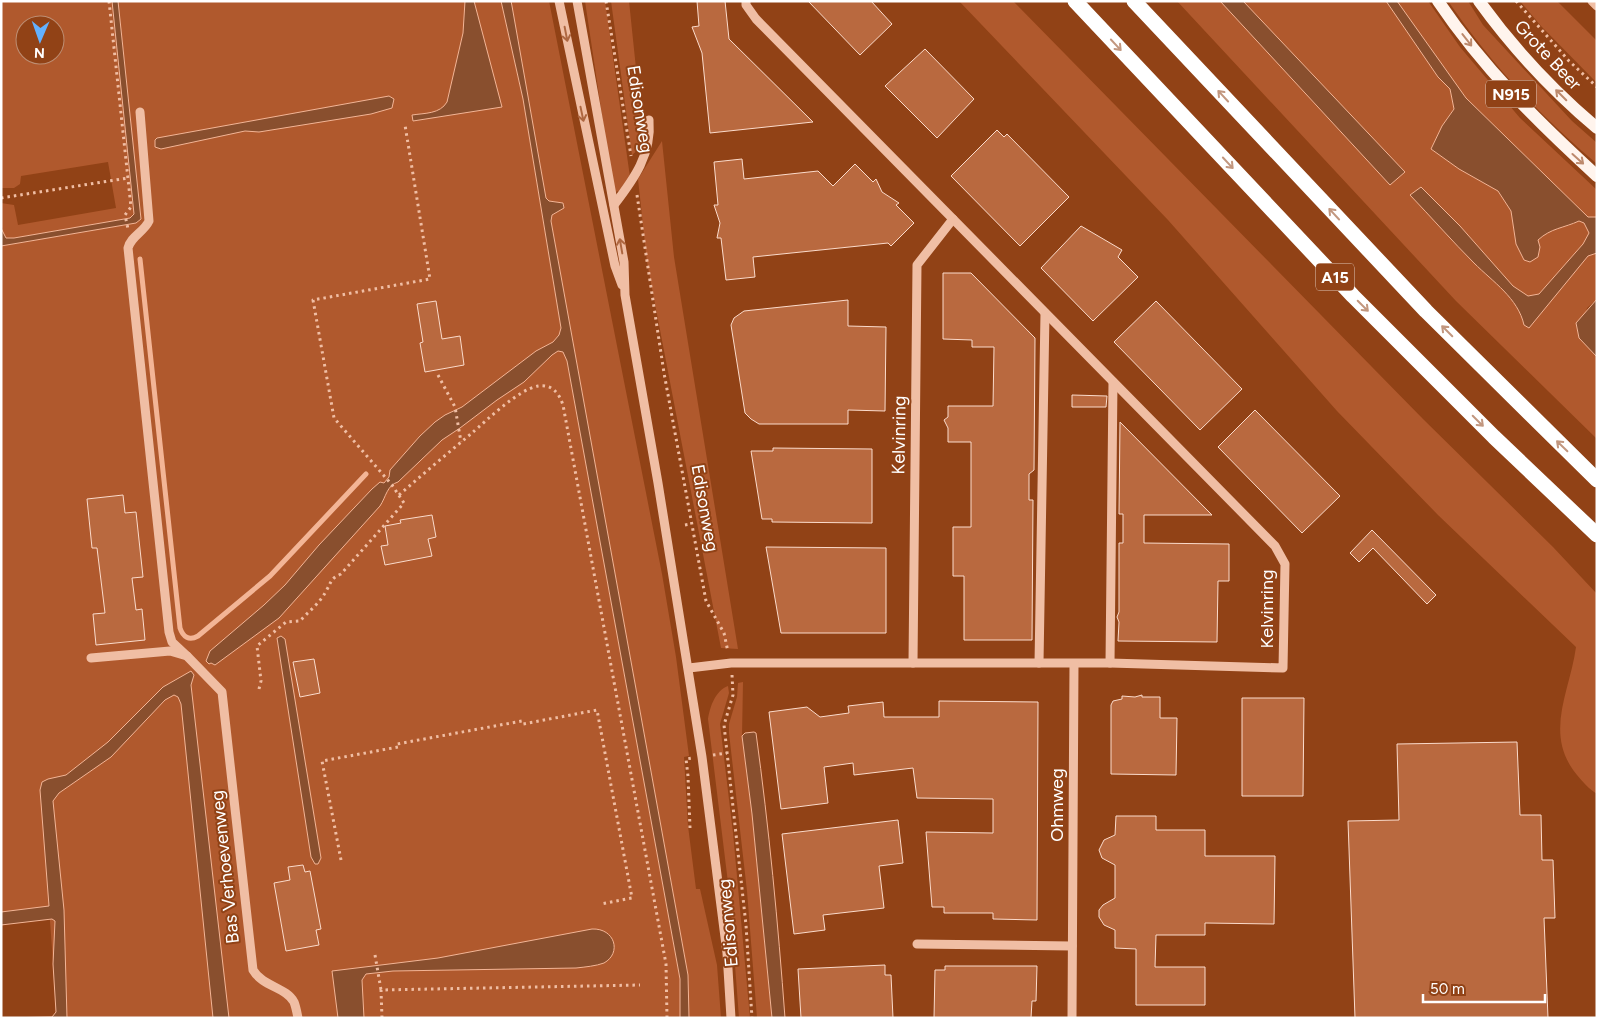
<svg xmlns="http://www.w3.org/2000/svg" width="1598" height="1019" font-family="Figtree,sans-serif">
<rect width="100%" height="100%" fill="#914216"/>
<g fill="#b0592d" fill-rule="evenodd">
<path d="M1 1H112L135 211 130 218 14 238H6C0 229 1 214 1 203L14 205 18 225 116 208 108 162 21 176 20 184 14 188H1ZM25 25H55V55H25Z"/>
<path d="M118 1H501L523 99 561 328 680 979V1018H57L49 907 1 912V246L136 223 141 219Z"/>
<path d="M511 1H549L662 574 676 657 689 756 684 757 688 826 696 889H700L717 965 721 1018H689L688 975 551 221 552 215 564 208 563 203 548 201 546 198Z"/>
<path d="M585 1H605L630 177 619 191 615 192 609 162Z"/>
<path d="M611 1H629L643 136 641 147 632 155Z"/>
<path d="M959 1H1013L1423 419 1553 547 1597 594V794C1589 789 1584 783 1577 775 1543 734 1570 692 1576 647L1438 515 1337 411 1168 220Z"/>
<path d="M1177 1H1220L1390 185 1405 172 1243 1H1386L1438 77 1450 89 1454 108 1442 126 1431 149 1459 169 1498 191 1511 211 1516 244 1538 240 1546 233 1559 227 1568 226 1579 221 1584 223 1589 233 1583 244 1539 294 1528 296 1513 286 1460 226 1410 195C1431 217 1452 242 1474 263 1493 282 1518 298 1524 325L1588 256 1597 253V299L1587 308 1579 338 1597 357V439L1456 301Z"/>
<path d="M1397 1H1428L1460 47 1520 118 1597 190V217H1588L1466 98Z"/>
<path d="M1448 1H1468L1483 25 1572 121 1597 143V164C1556 129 1516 90 1482 47 1470 32 1459 17 1448 1Z"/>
<path d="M1520 1H1557L1597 41V83L1541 26Z"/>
<path d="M662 141 674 257 738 649 721 648 647 262 638 179Z"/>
<path d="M743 682 742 736 752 814 772 1018H757L747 891 729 733V724L737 697 738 683Z"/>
<path d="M728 686 729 693 720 724 733 833 750 1018H739L730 899 708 719C710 707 715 691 728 686Z"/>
</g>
<g fill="#894f2e" stroke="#f3b596">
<path d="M112 1H118L141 219 136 223 1 246V228L6 238H14L130 218 134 214Z"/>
<path d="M465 1H474L502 107 413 121 412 115C425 113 440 114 447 102L463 33Z"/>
<path d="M501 1H511L512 6 546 198 549 201 563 203 564 208 552 215 551 221 688 975 689 1018H680V979L567 361 563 352 558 351 552 355 524 382 497 400 460 428 442 440 398 482C387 485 386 497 380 506L279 618 215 665 211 663 209 664 206 661 210 651 264 605 285 585 319 545 372 489 380 482 384 483 389 477 390 470 420 436 435 422 445 415 462 407 536 351 553 342 559 335 561 328 523 99Z"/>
<path d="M1220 1H1243L1405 172 1390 185Z"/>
<path d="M1386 1H1397L1466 98 1588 217H1597V253L1588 256 1529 328 1524 325C1518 298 1493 282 1474 263 1452 241 1431 217 1410 195L1421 187 1460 226 1513 286 1528 296 1539 294 1583 244 1589 233 1584 223 1579 221C1564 228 1551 228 1538 240L1540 247 1538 257 1530 262 1524 260 1516 244 1511 211 1498 191 1459 169 1431 149 1442 126 1454 109 1450 89 1438 77Z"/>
<path d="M389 96 394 99 392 108 371 114 259 132 245 131 161 149 155 147V140L157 138Z"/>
<path d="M1597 299V357L1579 338 1576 323Z"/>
<path d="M281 636 285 639 286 645 321 858 318 864H315L311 857 277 638Z"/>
<path d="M191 671 194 675 191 685 229 1018H213L181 704 178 697 174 695 165 700 111 757 59 793 53 801 64 910 67 1018H1L52 1017 56 1012 53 964 55 921 52 919 1 925V912L49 906 40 790 42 782 48 779 66 775 108 742 163 687Z"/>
<path d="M754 732 756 733C769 828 778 923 785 1018H772L752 814 742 736 745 733Z"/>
<path d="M592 929C615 928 622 953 604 963 596 966 585 967 576 968L393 971 366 974 362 980 364 1018H338L332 971 438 958Z"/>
</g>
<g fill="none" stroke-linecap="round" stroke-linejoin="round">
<path stroke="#f3b596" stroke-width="5" d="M140 259 180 628C183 637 189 641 198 636L270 576 366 474"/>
</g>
<g fill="#b9693f" stroke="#fbdbcb">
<path d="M697 1H725L729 39 813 122 710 133 702 53 692 27 699 26Z"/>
<path d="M808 1H871L892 24 860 55Z"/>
<path d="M925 49 974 99 937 138 885 86Z"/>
<path d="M997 130 1004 137 1007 134 1069 197 1020 246 951 176Z"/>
<path d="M742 159 744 179 818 171 833 186 855 164 873 182 876 179 882 192 899 203 896 205 914 223 891 246 888 243 753 257 755 277 726 280 721 238H717L720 223 714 205H718L714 162Z"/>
<path d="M1081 226 1122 250 1118 257 1138 277 1093 321 1041 268Z"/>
<path d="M943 273H971L1035 338 1034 470 1029 474V500H1033L1032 640H964V576H953V527H971V442H948V428L944 420 948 417V406H993L994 347H972V340L943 339Z"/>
<path d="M848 300V326L886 327 885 411 848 410V424H759L751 419 745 413 731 325 734 318 744 311Z"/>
<path d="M436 301 442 339 460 336 464 365 425 372 420 343 423 342 417 304Z"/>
<path d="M1156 301 1242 389 1200 430 1114 342Z"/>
<path d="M1072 395 1107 396 1106 407H1072Z"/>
<path d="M1255 410 1340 496 1302 533 1218 447Z"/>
<path d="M1120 422 1212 515H1144V543L1229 544V581H1218L1217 642 1118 641 1119 622 1117 617 1119 612V543H1123V514H1119Z"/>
<path d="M773 448 872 449V523L772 522V519H762L751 451H773Z"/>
<path d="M123 495 125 513 136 512 143 577 132 578 136 610 142 609 145 640 96 645 93 614 105 613 97 548H92L87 499Z"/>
<path d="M432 515 436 537 428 539 432 556 385 565 381 546 388 545 385 526 401 523 400 520Z"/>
<path d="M1372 530 1436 595 1427 604 1373 548 1359 562 1350 553Z"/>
<path d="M766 547 886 548V633H781Z"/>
<path d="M314 659 320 693 300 697 293 662Z"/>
<path d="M1142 695V697H1160V718H1177L1176 775 1111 774V705L1113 701 1122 699V696L1135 697Z"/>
<path d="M1242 698H1304L1303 796H1242Z"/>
<path d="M939 701 1038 702 1037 920 993 919V913H944V907H932L926 832 993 833V799L917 798 913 768 854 775 853 763 824 767 828 803 781 809 769 712 807 707 820 717 849 713 848 706 883 702 884 717H939Z"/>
<path d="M1517 742 1520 815H1541L1542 860H1553L1555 918H1544L1548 1018H1355L1348 821 1399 820 1397 744Z"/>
<path d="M1116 816H1156V830H1205V856H1275L1274 924 1205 923V935H1156L1155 967H1205V1005H1136V949L1115 948V930L1104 925 1099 917V910L1103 905 1115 898V865L1102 858 1099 850 1104 840 1115 835Z"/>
<path d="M898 820 903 863 879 866 884 908 823 915 825 930 794 934 782 834Z"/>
<path d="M303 865 305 872 310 871 321 929 316 930 319 945 286 951 274 883 290 880 288 867Z"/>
<path d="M885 965V975H891L893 1018H801L798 969Z"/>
<path d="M945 966H1037L1036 1001H1032L1031 1018H934L935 970H945Z"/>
</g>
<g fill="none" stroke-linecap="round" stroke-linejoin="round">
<g stroke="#f0bea4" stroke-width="3" stroke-dasharray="2.5 4" stroke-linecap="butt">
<path d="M109 1 131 207 125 215 128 229"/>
<path d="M606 1 631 156"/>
<path d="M1516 1 1569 61 1597 87"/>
<path d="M637 195 664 373 706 601 724 633 728 652"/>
<path d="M1 198 128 178"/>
<path d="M438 375 455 407 461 442"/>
<path d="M399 495C423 474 448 453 472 433 487 420 519 389 538 386 552 384 559 393 563 405L666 964 667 1018"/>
<path d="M685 525 691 524"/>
<path d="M732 675 733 695 724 725 746 925 752 1018"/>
<path d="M259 689 261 681 257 646 286 622 300 621C308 612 321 602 326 591 332 581 330 579 341 574L404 503 392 485 334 418 313 300 430 279 405 125"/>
<path d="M713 755 727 753"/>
<path d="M690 828 688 776 686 759 692 758"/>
<path d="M341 860 322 761 398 747 397 744 522 721 523 724 597 710 632 898 601 904"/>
<path d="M375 955 381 990"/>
<path d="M382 1018 381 990 640 985"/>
</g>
<g stroke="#f0bea4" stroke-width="9">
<path d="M559 1 615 266 622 285"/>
<path d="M577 1 624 262 625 295 658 483 702 757 727 953 731 1018"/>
<path d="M1592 1 1597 6"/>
<path d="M140 112 149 221C144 232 131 236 128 248L169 632 172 642 187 656"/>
<path d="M614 205C634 179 652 154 649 120"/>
<path d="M91 658 170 651 187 656 222 692 253 970C263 987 286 987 294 1002 296 1007 297 1013 298 1018"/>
<path d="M913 663 917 265 953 219"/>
<path d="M1039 663 1045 313"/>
<path d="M1110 663 1113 382"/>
<path d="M689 668 731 663H1110L1283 668 1285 564 1275 546 756 19 746 5V1"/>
<path d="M917 944 1072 946"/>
<path d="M1072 1018 1074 664"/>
</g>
<g stroke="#fff4ed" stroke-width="12">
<path d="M1438 1C1483 68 1538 122 1597 176"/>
<path d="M1479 1C1513 48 1553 91 1597 128"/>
</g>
<g stroke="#fff" stroke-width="15">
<path d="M1075 1 1353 296 1494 437 1597 535"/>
<path d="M1134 1 1426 311 1597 480"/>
</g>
</g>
<defs><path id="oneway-shaft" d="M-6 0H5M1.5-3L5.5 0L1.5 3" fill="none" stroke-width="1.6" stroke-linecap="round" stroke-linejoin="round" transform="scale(1.25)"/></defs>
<g stroke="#ae6741">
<use href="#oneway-shaft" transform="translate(566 34) rotate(79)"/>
<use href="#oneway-shaft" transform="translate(582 114) rotate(78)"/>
<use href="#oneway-shaft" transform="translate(621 246) rotate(-100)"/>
</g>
<g stroke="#bd896c">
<use href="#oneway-shaft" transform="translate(1467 40) rotate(52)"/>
<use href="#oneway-shaft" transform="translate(1561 95) rotate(-135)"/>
<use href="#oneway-shaft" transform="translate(1578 159) rotate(42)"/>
</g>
<g stroke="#c2977f">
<use href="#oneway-shaft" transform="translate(1116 45) rotate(47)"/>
<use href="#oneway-shaft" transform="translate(1223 96) rotate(-133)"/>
<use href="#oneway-shaft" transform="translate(1228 163) rotate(47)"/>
<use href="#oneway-shaft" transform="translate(1334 214) rotate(-133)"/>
<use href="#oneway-shaft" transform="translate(1363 306) rotate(45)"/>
<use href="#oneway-shaft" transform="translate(1447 331) rotate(-135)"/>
<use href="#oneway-shaft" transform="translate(1478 421) rotate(45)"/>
<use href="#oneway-shaft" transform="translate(1562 446) rotate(-136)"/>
</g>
<g text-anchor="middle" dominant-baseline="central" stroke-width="4" stroke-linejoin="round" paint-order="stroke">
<g fill="#914216" stroke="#dec6b9" stroke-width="1">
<rect x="1486" y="80.5" width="50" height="27" rx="4"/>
<rect x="1316" y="263.5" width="38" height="27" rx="4"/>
</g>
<g font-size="16" font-weight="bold" fill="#fff">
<text x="1511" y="94">N915</text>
<text x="1335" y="277">A15</text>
</g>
<g font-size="18" fill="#fff" stroke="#914216">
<text transform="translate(1548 55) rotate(47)">Grote Beer</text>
<text transform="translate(640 109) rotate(81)">Edisonweg</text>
<text transform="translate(899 435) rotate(-89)">Kelvinring</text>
<text transform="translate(705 508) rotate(80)">Edisonweg</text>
<text transform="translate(1267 609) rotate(-90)">Kelvinring</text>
<text transform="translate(1057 805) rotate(-90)">Ohmweg</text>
<text transform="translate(225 867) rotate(-96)">Bas Verhoevenweg</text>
<text transform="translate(728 923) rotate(-95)">Edisonweg</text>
</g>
</g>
<rect width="1598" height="1019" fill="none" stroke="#ffffff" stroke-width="5"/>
<g transform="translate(40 40) rotate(182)"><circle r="24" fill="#914216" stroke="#bd8e73"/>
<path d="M0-4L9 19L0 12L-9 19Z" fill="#63b1ff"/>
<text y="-8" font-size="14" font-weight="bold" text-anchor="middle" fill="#ffffff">N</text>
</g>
<path d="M1423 994v8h122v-8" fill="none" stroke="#ffffff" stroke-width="2.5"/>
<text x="1430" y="994" font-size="15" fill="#ffffff" stroke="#914216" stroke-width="4" paint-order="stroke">50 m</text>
</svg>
